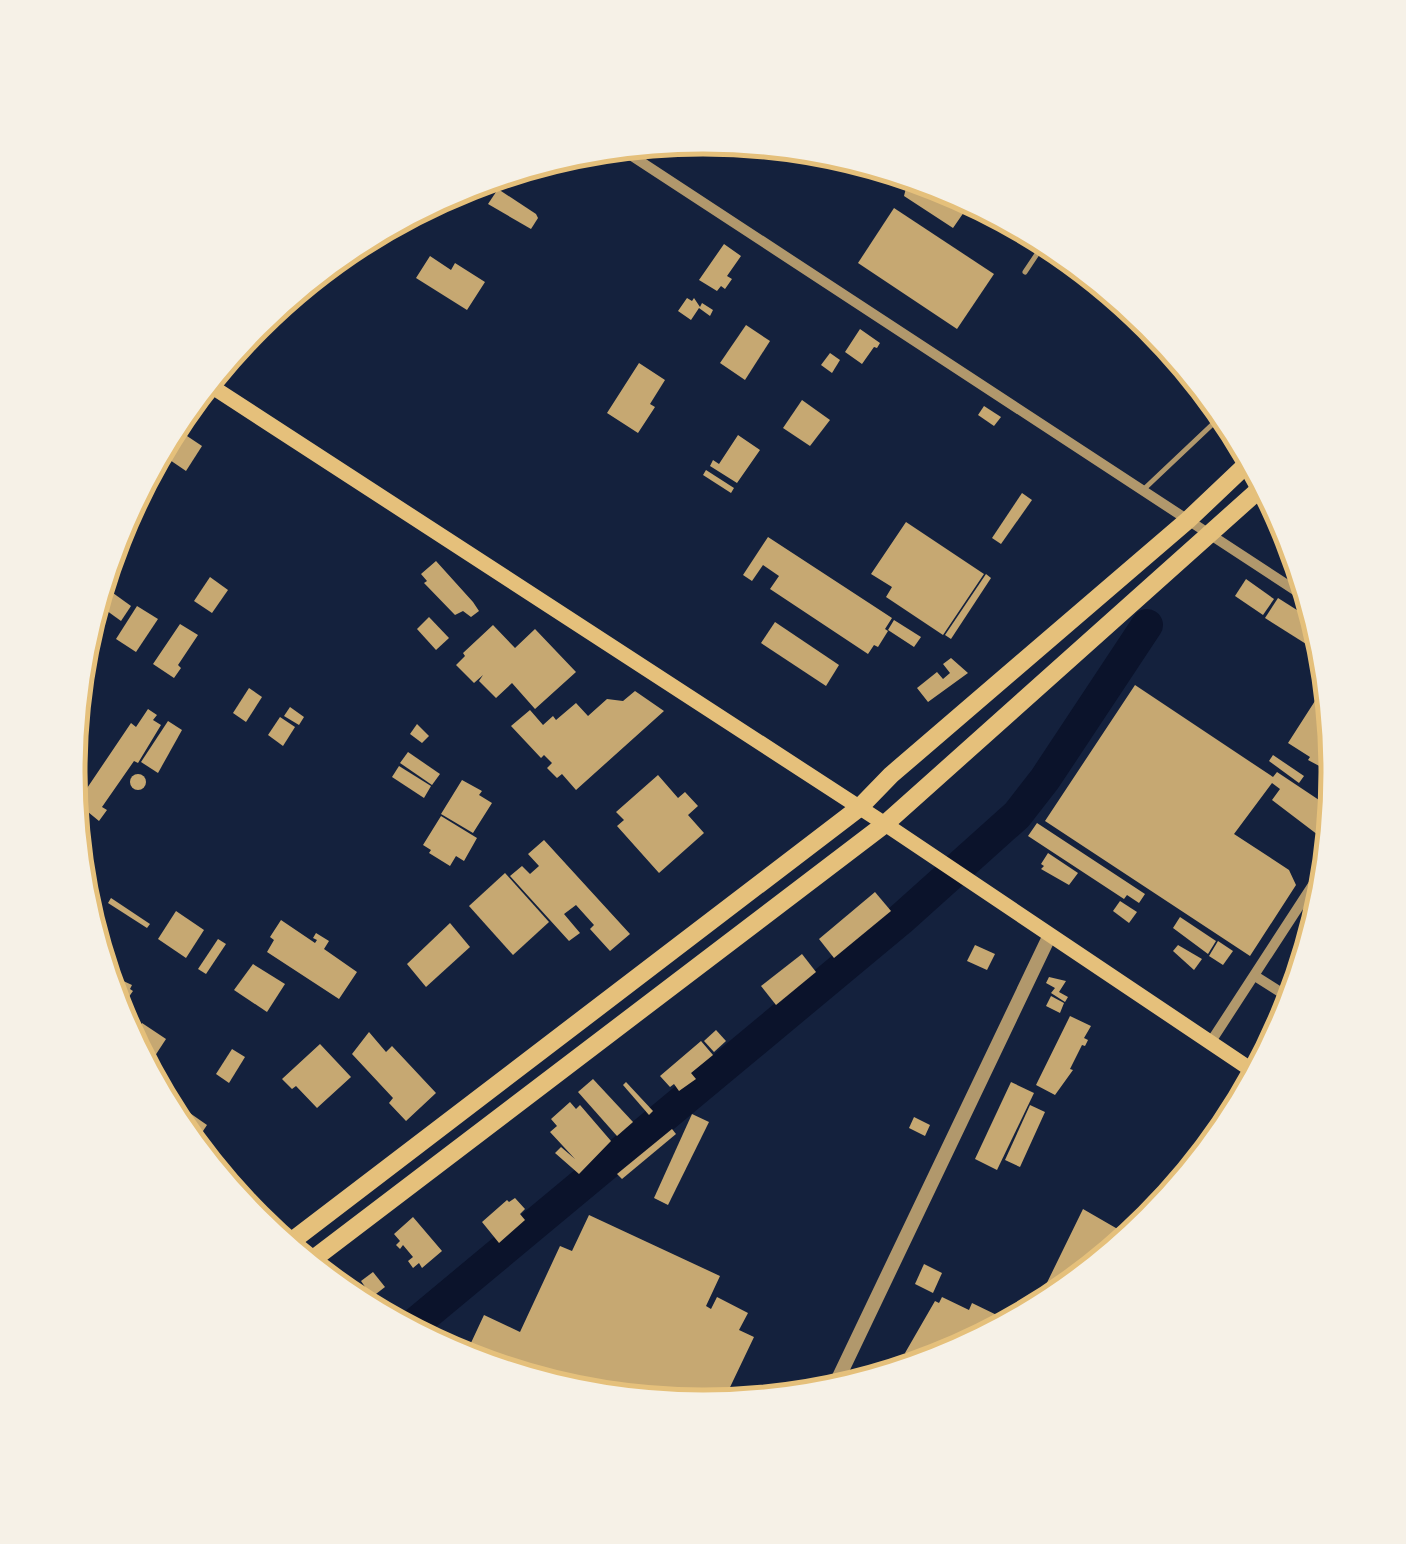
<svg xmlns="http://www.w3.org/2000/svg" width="1406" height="1544" font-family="'Asap Condensed',sans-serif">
<rect width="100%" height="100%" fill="#14213d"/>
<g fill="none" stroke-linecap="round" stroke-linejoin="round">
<path stroke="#0b132b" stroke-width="32" d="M411 1327 900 920 1017 815 1045 779 1147 625"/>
</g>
<g fill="#c6a872">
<path d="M915 179 944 185 971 202 953 228 904 196 907 184 910 186Z"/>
<path d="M498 189 536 214 538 218 531 229 488 204Z"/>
<path d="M894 208 994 274 957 329 858 263Z"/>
<path d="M724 244 741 256 727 276 732 279 725 289 721 286 717 291 699 280Z"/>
<path d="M430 256 451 270 455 263 485 282 467 310 416 278Z"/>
<path d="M687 298 692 301 694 298 700 307 702 303 713 310 710 316 699 308 691 320 678 311Z"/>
<path d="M746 325 770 341 745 380 720 363Z"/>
<path d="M860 329 880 343 877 348 874 347 862 364 845 352Z"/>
<path d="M830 353 840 360 832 373 821 365Z"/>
<path d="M639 363 665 380 650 404 655 407 638 433 607 413Z"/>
<path d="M802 400 830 420 810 446 783 428Z"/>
<path d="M984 406 1001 417 994 426 978 415Z"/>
<path d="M181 432 202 446 186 471 164 456Z"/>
<path d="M738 435 760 450 737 483 710 466 713 460 719 464Z"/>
<path d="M706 470 734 488 731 493 703 475Z"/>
<path d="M1022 493 1032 500 1001 544 992 538Z"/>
<path d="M906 522 984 574 943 635 886 597 892 587 871 574Z"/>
<path d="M768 537 892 618 885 629 888 631 878 647 874 645 868 654 770 589 779 576 763 565 752 581 743 575Z"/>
<path d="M436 561 473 602 479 611 471 617 463 611 455 615 424 583 427 581 421 574Z"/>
<path d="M986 574 991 578 951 639 945 635Z"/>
<path d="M210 577 228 590 212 613 194 601Z"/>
<path d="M1246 579 1274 599 1263 615 1235 596Z"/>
<path d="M113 593 131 606 121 621 103 608Z"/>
<path d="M1278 598 1308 617 1314 649 1265 618Z"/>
<path d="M137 606 158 619 136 652 116 639Z"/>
<path d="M429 617 449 638 436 650 417 629Z"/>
<path d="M894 620 921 637 914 647 888 630Z"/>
<path d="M775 622 839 665 826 686 761 643Z"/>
<path d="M180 624 198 635 178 665 181 668 174 678 153 664Z"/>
<path d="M493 625 515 648 535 629 576 672 535 709 512 683 496 698 479 681 483 675 474 683 456 665 465 656 463 653Z"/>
<path d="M951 658 968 673 928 702 917 688 937 672 943 679 950 673 943 664Z"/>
<path d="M1135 685 1273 777 1277 772 1331 808 1318 835 1272 800 1280 789 1272 783 1234 834 1289 870 1296 885 1250 956 1045 821Z"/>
<path d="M249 688 262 697 246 722 233 713Z"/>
<path d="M1322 690 1338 773V776L1308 760 1310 757 1288 743Z"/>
<path d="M635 691 664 711 576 790 562 774 557 778 547 768 552 763 544 755 541 758 511 726 530 710 543 725 553 716 556 720 576 703 588 716 607 699 623 701Z"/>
<path d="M290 707 304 717 299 725 284 716Z"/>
<path d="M148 709 157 715 153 720 161 725 138 763 134 761 102 807 107 810 99 821 77 803 131 723 136 727Z"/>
<path d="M280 717 295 727 283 746 268 735Z"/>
<path d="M168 721 182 730 158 773 141 762Z"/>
<path d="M417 724 429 736 422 743 410 734Z"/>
<path d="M408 752 440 774 432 785 400 763Z"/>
<path d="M1273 755 1304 776 1299 783 1269 761Z"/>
<path d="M399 766 431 786 424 798 392 777Z"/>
<circle cx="138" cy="782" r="8"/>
<path d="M658 775 678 798 685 792 698 806 688 815 704 833 659 873 617 826 624 820 616 812Z"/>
<path d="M462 780 482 791 479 795 492 803 473 833 441 814Z"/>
<path d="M441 816 477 838 464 861 456 856 450 866 429 853 431 850 423 845Z"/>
<path d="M1037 823 1145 894 1139 903 1127 895 1124 899 1028 836Z"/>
<path d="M544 840 630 934 610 951 590 929 594 925 576 905 564 914 580 933 569 941 510 876 522 866 530 874 539 866 528 854Z"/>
<path d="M1048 853 1078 873 1069 885 1041 869 1044 866 1041 864Z"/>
<path d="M505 873 549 922 513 955 469 906Z"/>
<path d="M875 892 891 911 834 958 819 939Z"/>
<path d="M111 898 150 924 147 928 108 903Z"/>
<path d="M1120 901 1137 912 1129 923 1113 911Z"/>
<path d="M176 911 204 930 186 958 158 939Z"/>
<path d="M1180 917 1216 941 1208 954 1173 928Z"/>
<path d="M281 920 315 943 317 940 313 938 316 933 329 941 324 949 357 972 339 999 267 952 274 940 270 937Z"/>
<path d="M450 923 470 947 426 987 407 964Z"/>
<path d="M218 939 226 944 206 974 198 969Z"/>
<path d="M1218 941 1233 951 1223 965 1209 956Z"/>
<path d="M975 945 995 954 987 970 967 961Z"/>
<path d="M1178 945 1202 959 1194 970 1173 951Z"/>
<path d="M802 954 816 972 776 1005 761 986Z"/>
<path d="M253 964 285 984 267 1012 234 990Z"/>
<path d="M108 974 132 985 130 989 133 991 116 1015Z"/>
<path d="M1049 977 1066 981 1059 992 1068 997 1065 1002 1051 993 1055 988 1046 983Z"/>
<path d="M1051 996 1064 1003 1060 1013 1046 1006Z"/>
<path d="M1070 1016 1091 1026 1084 1038 1088 1040 1085 1046 1082 1045 1070 1069 1073 1070 1055 1095 1036 1085Z"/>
<path d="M142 1023 166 1039 149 1065 132 1039Z"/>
<path d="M716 1030 726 1041 714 1052 704 1041Z"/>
<path d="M369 1032 386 1052 392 1046 436 1093 406 1121 389 1103 393 1098 352 1054Z"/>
<path d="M701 1041 713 1055 691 1073 696 1079 679 1091 674 1084 670 1087 660 1076Z"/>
<path d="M320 1044 351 1077 317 1108 296 1086 292 1089 282 1079Z"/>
<path d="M232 1049 245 1057 229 1083 216 1074Z"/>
<path d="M593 1079 633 1122 617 1136 578 1092Z"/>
<path d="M626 1082 653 1111 649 1115 623 1085Z"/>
<path d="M1011 1082 1034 1093 997 1170 975 1159Z"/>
<path d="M570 1102 576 1109 580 1105 611 1141 579 1174 555 1153 561 1147 575 1159 550 1132 557 1126 551 1119Z"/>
<path d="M1030 1105 1045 1112 1020 1167 1005 1160Z"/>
<path d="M184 1109 207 1125 201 1134 190 1127 181 1113Z"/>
<path d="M692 1114 709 1122 668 1205 654 1198Z"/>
<path d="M914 1117 930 1125 925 1136 909 1128Z"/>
<path d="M672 1129 676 1134 622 1179 617 1174Z"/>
<path d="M515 1198 525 1209 520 1214 525 1220 499 1243 482 1222 507 1200 509 1202Z"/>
<path d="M1083 1209 1128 1235 1124 1240 1112 1234 1111 1237 1121 1242 1040 1297Z"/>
<path d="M589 1215 720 1276 706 1306 711 1309 717 1297 748 1313 739 1330 754 1337 722 1404 702 1407 463 1360 484 1315 520 1332 560 1246 572 1251Z"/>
<path d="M413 1217 442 1251 422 1268 419 1263 413 1268 408 1261 413 1257 403 1245 400 1249 396 1245 400 1241 394 1234Z"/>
<path d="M924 1264 942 1273 933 1293 915 1284Z"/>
<path d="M373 1272 385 1287 372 1297 361 1281Z"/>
<path d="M942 1297 969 1310 972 1303 1005 1319 946 1359 909 1367 913 1357 905 1353 935 1301 939 1303Z"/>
</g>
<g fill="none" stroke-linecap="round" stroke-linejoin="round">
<g stroke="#b1986c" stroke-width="5">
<path d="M1025 272 1041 248"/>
<path d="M1143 490 1217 420"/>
</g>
<g stroke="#b1986c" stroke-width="10">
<path d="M626 152 1304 596"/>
<path d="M1255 976 1293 1000"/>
<path d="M1210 1043 1318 877"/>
</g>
<path stroke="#b1986c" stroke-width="14" d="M837 1381 1049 937"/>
<path stroke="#e5c07b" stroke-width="15" d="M211 386 885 824 1253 1071"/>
<g stroke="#e5c07b" stroke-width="18">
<path d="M288 1244 859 808 891 775 1188 520 1247 464"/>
<path d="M312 1260 885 824 1262 487"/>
</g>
</g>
<path d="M0 0H1406V1544H0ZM85 772a618 618 0 1 1 1236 0a618 618 0 1 1-1236 0Z" fill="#f6f1e7" fill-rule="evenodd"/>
<path fill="none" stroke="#e5c07b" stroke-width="5" d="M85 772a618 618 0 1 1 1236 0a618 618 0 1 1-1236 0Z"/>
</svg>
